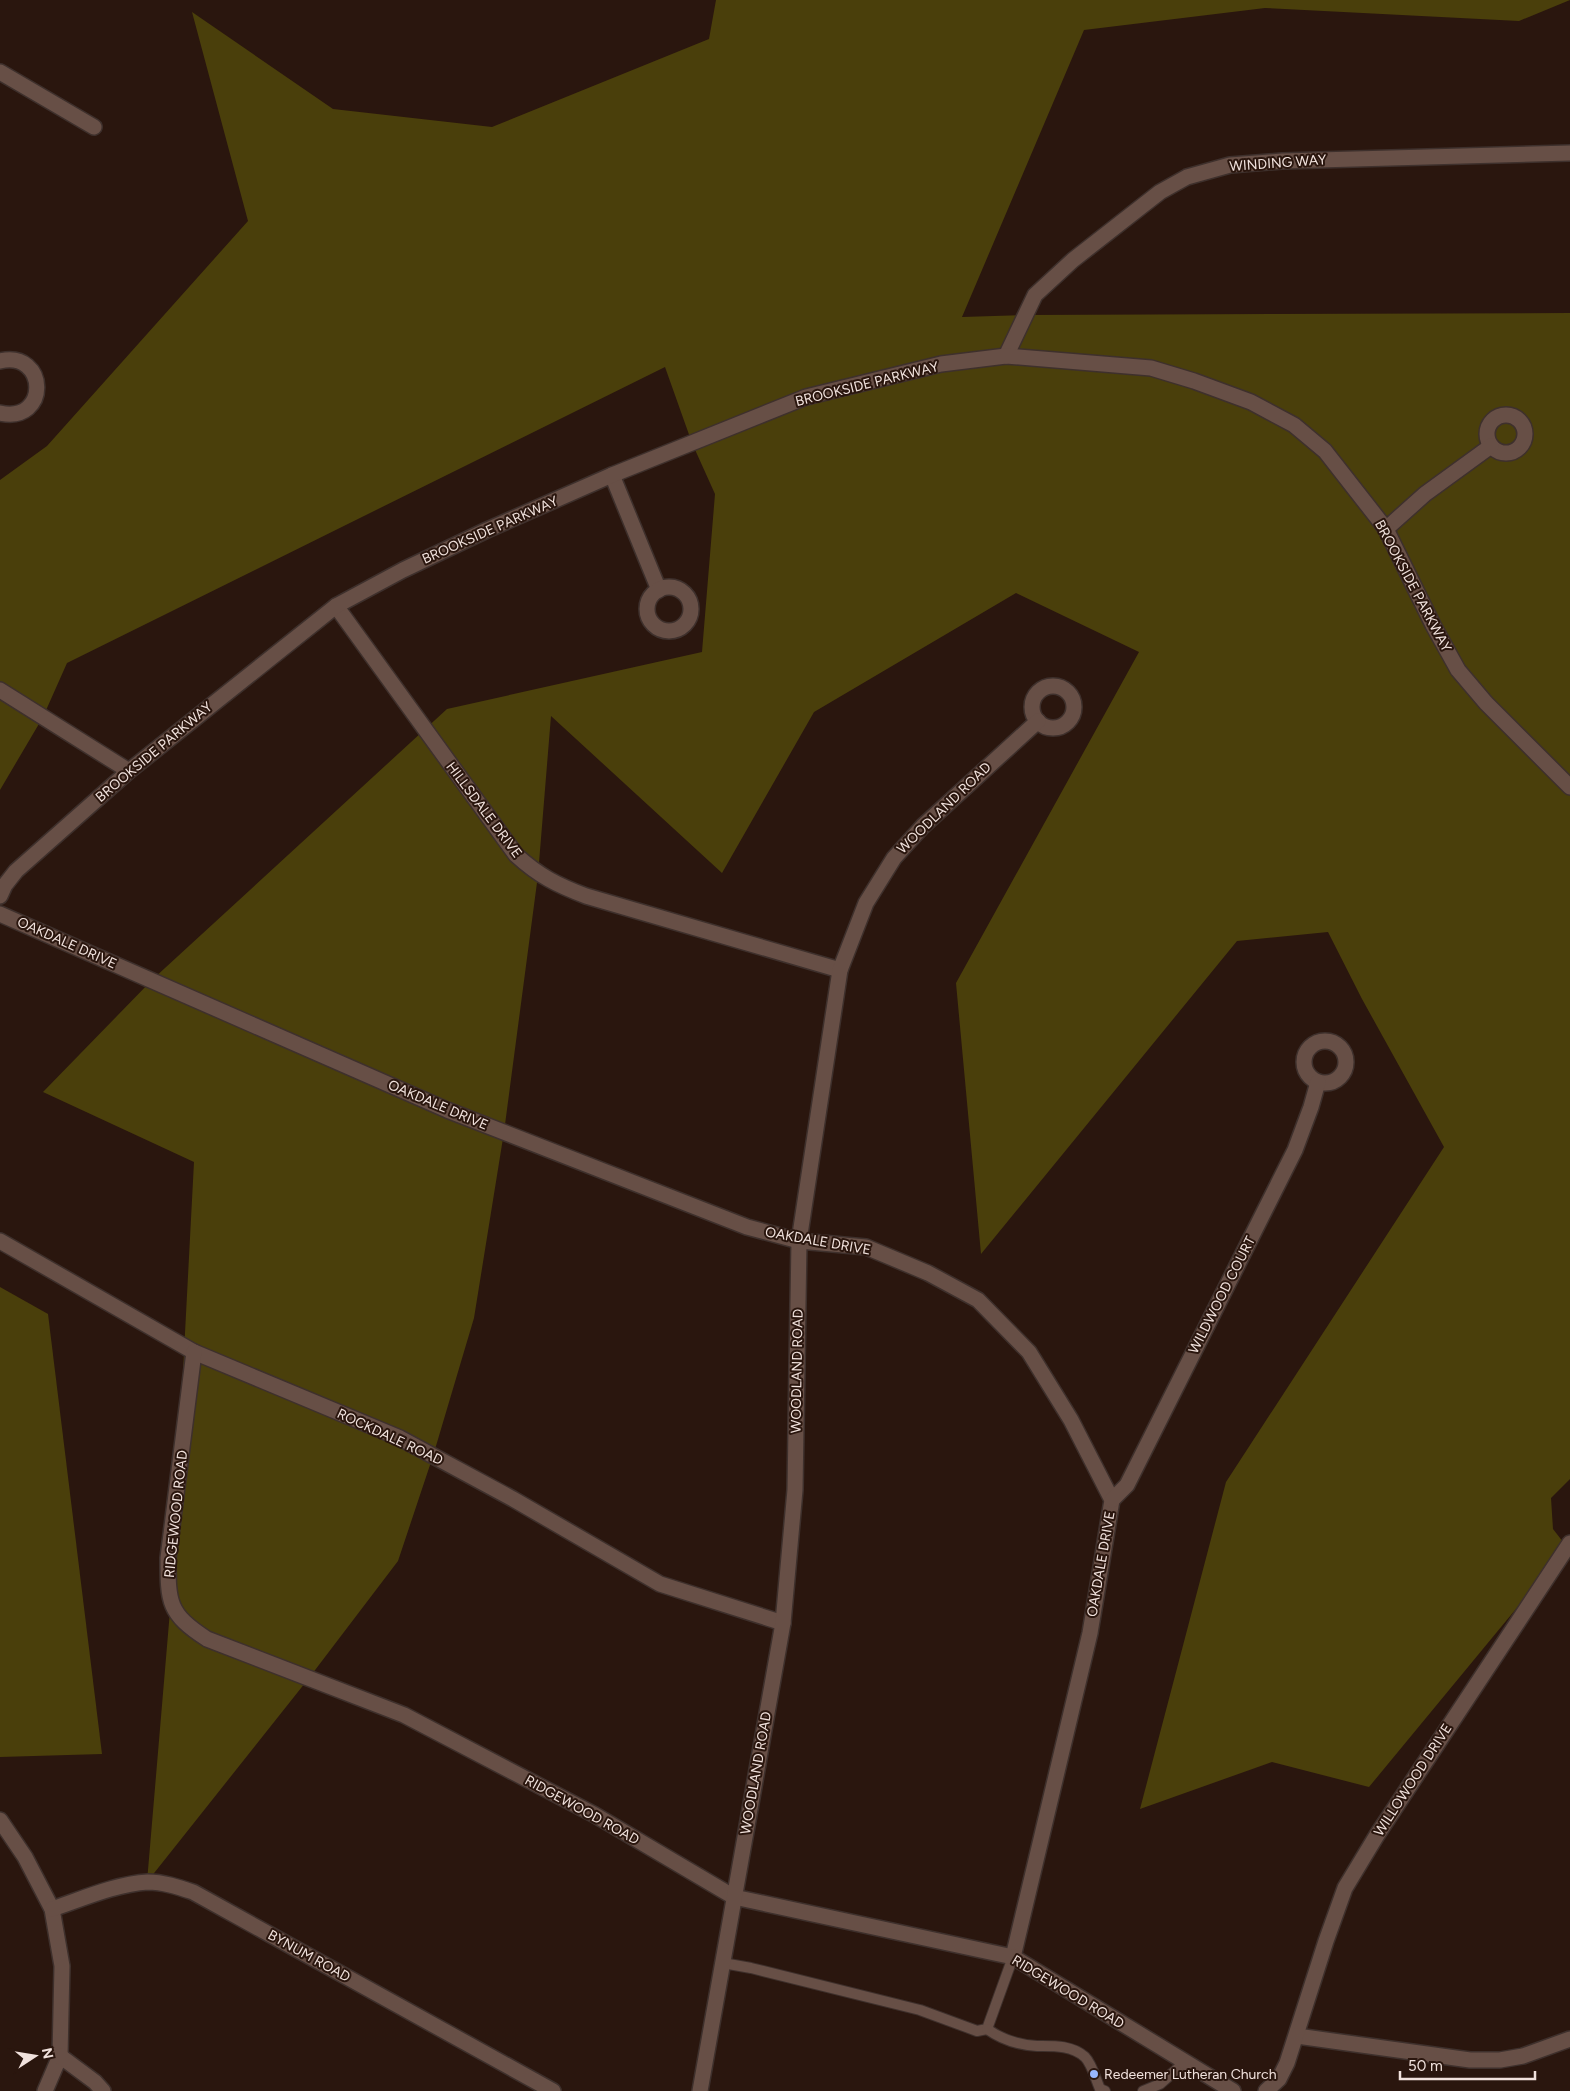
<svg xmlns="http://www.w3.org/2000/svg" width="1570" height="2091" font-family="Figtree,sans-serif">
<rect width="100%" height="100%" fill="#2a160e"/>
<g fill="#4a3f0b">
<path d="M716 0H1570L1519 21 1265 8 1084 30 962 317 1026 315 1570 313V1479L1551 1498 1553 1529 1567 1547 1369 1787 1272 1762 1140 1809 1226 1482 1444 1147 1362 999 1328 932 1237 941 981 1254 956 983 1139 652 1016 593 814 712 722 873 551 716 538 875 504 1132 474 1318 433 1456 398 1561 309 1678 147 1882 171 1599 194 1162 43 1092 153 979 447 709 702 652 715 494 692 443 665 367 67 663 43 717 0 790V480L47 446 248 221 192 12 333 109 492 127 709 39Z"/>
<path d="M0 1287 48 1314 102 1754 0 1757Z"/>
</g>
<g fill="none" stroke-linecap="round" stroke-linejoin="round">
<g stroke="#3e302c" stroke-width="12">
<g id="lane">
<path d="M723 1963 751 1968 920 2010 977 2031 987 2029 1013 1957"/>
<path d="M987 2029C1001 2039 1019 2045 1037 2046 1053 2046 1072 2045 1085 2057 1092 2064 1096 2080 1100 2089L1105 2091"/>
<path d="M1143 2091 1160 2084 1185 2062"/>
</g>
</g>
<g stroke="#3e302c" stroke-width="18">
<g id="street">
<path d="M0 72 94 127"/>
<path d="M1006 356 1035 295 1073 260 1160 192 1187 177 1230 165 1282 161 1570 153"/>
<path d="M0 361C48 350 50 424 0 413"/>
<circle cx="1506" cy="434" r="19"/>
<path d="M612 475 659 590"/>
<path d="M1386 529 1425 494 1491 446"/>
<circle cx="669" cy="609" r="22"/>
<path d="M336 606 516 855C539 876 557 885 586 896L840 970"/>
<circle cx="1053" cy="707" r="21"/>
<path d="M0 690 129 771"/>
<path d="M0 896 5 885 16 871 129 771 336 606 403 570 487 530 612 475 806 397 941 364 1006 356 1151 368 1194 381 1251 402 1294 425 1325 451 1386 529 1433 625 1458 670 1486 703 1570 787"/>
<path d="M0 914 447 1110 747 1227 799 1241 866 1247 928 1273 978 1300 1029 1352 1071 1420 1112 1500 1090 1633 1013 1957"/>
<circle cx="1325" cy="1062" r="21"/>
<path d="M0 1241 194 1352 400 1438 513 1499 660 1584 783 1623"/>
<path d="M194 1352 168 1558C168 1602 168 1614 207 1639L404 1715 595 1815 734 1897 1013 1957 1233 2091"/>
<path d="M1112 1500 1127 1485 1295 1150 1311 1107 1318 1082"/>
<path d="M0 1820 25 1857 52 1909 62 1966 60 2056 45 2091"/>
<path d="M52 1909C82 1899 115 1884 148 1882 163 1882 178 1887 193 1892L553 2091"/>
<path d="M1297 2036 1470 2060H1500L1523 2056 1570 2039"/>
<path d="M60 2056 95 2082 103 2091"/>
<path d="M700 2091 783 1623 795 1490 799 1241 840 970 866 903 894 858 923 826 1038 721"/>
<path d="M1266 2091 1279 2079 1287 2063 1326 1941 1345 1888 1377 1835 1570 1543"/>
</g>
</g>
<use href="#lane" stroke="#674f46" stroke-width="10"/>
<use href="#street" stroke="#674f46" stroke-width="15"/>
</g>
<circle fill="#97b6fd" stroke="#2a160e" stroke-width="2" cx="1094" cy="2074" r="5"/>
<g text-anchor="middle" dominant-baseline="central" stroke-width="4" stroke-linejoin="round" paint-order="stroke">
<g font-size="14" fill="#f1e2dd" stroke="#2a160e">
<text transform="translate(1278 163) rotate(-4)">WINDING WAY</text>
<text transform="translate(867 384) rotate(-14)">BROOKSIDE PARKWAY</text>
<text transform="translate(490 530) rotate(-24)">BROOKSIDE PARKWAY</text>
<text transform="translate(1413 586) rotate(62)">BROOKSIDE PARKWAY</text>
<text transform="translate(154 752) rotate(-40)">BROOKSIDE PARKWAY</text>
<text transform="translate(944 808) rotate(-44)">WOODLAND ROAD</text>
<text transform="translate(484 810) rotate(53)">HILLSDALE DRIVE</text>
<text transform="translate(67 943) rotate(24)">OAKDALE DRIVE</text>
<text transform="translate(438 1105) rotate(23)">OAKDALE DRIVE</text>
<text transform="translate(818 1241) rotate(10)">OAKDALE DRIVE</text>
<text transform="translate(1222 1295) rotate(-63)">WILDWOOD COURT</text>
<text transform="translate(797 1371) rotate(-89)">WOODLAND ROAD</text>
<text transform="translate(390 1437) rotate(25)">ROCKDALE ROAD</text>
<text transform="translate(176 1514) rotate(-84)">RIDGEWOOD ROAD</text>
<text transform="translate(1101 1564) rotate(-80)">OAKDALE DRIVE</text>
<text transform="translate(756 1773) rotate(-80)">WOODLAND ROAD</text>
<text transform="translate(1413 1780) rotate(-57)">WILLOWOOD DRIVE</text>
<text transform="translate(582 1810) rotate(29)">RIDGEWOOD ROAD</text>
<text transform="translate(309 1956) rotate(29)">BYNUM ROAD</text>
<text transform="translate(1068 1992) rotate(31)">RIDGEWOOD ROAD</text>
</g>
<g font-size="14" fill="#f1e2dd" stroke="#2a160e" text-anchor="start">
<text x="1104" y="2074">Redeemer Lutheran Church</text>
</g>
</g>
<g transform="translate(35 2056) rotate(78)" stroke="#2a160e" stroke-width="4" paint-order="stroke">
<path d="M0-4L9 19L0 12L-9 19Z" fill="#f1e2dd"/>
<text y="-8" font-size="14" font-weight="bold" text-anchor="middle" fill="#f1e2dd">N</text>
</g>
<path d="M1400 2071v8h135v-8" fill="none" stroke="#f1e2dd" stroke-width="2.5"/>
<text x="1408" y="2071" font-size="15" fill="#f1e2dd" stroke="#2a160e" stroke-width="4" paint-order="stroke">50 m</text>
</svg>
